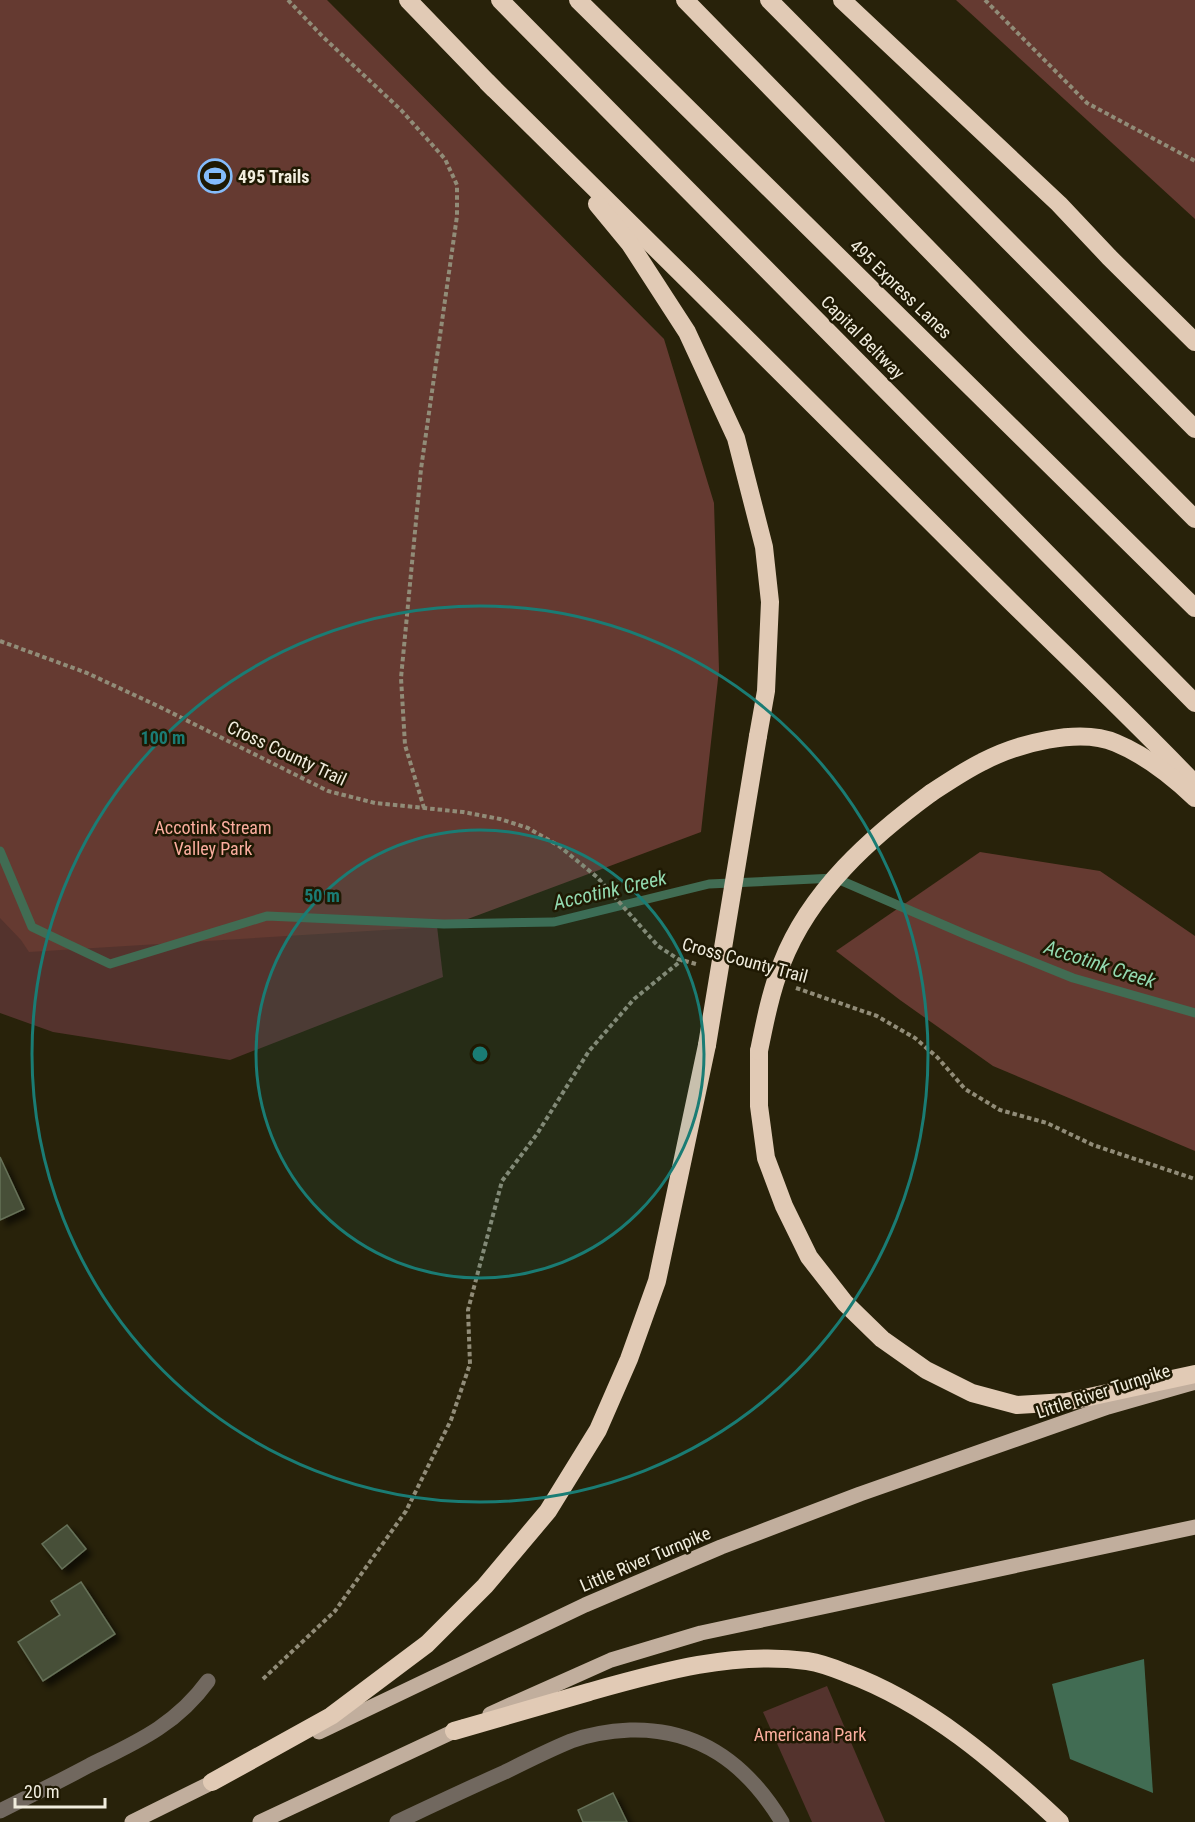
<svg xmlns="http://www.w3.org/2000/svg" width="1195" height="1822" font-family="'Roboto Condensed',sans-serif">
<defs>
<filter id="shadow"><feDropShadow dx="5.5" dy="5.5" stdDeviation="3" flood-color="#0009"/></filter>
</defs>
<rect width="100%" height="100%" fill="#28220a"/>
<g fill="#54332d">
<path d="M0 221 389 520 443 977 230 1060 53 1032 0 1013Z"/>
<path d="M827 1686 885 1822H812L763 1712Z"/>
</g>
<g fill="#653a31">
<path d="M0 0H327L664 339 714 503 719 670 701 832 449 926 29 952 21 940 0 918Z"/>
<path d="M956 0H1195V219Z"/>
<path d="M980 852 1100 871 1195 936V1151L993 1066 900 1000 836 951Z"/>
</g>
<path fill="#416c53" d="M1144 1659 1153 1793 1070 1759 1052 1684Z"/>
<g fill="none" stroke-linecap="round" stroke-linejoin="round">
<path stroke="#416c53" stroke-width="9" d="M0 851 32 927 110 964 267 916 444 924 554 922 709 884 835 878 969 936 1073 978 1195 1013"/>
</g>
<g fill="#465039" stroke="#667158" stroke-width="1.5" filter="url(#shadow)">
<path d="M0 1157 24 1209 0 1220Z"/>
<path d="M67 1525 86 1549 62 1569 42 1544Z"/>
<path d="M81 1582 115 1634 43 1681 18 1642 60 1615 51 1601Z"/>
<path d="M613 1793 627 1822H583L578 1810Z"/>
</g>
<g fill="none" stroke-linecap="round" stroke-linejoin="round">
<g stroke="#918c78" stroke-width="4" stroke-dasharray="4.5 3" stroke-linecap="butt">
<path d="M288 0 323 37 401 110 445 159 457 185V216L421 469 401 678 405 745 424 808"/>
<path d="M985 0 1087 103 1195 161"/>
<path d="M0 641 87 673 158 706 328 791 375 803 463 812 500 819 528 828 559 846 597 877 658 946 678 959 696 964"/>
<path d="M796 988 877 1016 915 1038 938 1058 965 1089 1000 1110 1047 1123 1093 1145 1195 1179"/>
<path d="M263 1679 335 1611 406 1511 451 1420 470 1364 468 1310 502 1181 537 1134 589 1051 634 999 682 960"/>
</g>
<g stroke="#71685f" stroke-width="15">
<path d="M0 1811C30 1796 60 1781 90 1765 137 1742 176 1725 208 1681"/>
<path d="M397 1822C433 1805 469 1788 505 1772 527 1761 549 1750 571 1741 590 1734 610 1731 630 1730 699 1728 747 1764 782 1822"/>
</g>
<g stroke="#c1ae9d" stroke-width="15">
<path d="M490 1714 611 1660 701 1633 1195 1527"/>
<path d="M319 1732 585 1605 721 1547 860 1494 1108 1407 1192 1383"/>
<path d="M132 1822 221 1778"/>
<path d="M260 1822 463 1727"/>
</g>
<g stroke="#e1cab5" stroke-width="18">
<path d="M408 0 494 89"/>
<path d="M500 0 1195 703"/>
<path d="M578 0 1195 608"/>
<path d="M685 0 1026 349 1195 519"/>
<path d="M769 0 1195 429"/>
<path d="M842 0 1059 204 1109 257 1195 342"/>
<path d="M487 82C653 245 817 408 982 573 1052 643 1126 712 1195 784"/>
<path d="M597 204 630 244 687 332 736 438 764 547 770 602 766 691 758 736"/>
<path d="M931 793C948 782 964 771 982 762 1016 744 1079 727 1116 743 1145 755 1172 776 1195 798"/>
<path d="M759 1051V1106L766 1158 784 1206 809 1257 845 1303 882 1339 926 1370 972 1393 1017 1405 1066 1402 1195 1374"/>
<path d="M454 1731C499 1718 544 1705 589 1692 660 1672 733 1651 807 1661 820 1663 834 1668 846 1673 928 1703 997 1763 1060 1822"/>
<path d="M212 1782 331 1716 427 1644 485 1586 548 1511 598 1430 629 1359 657 1281 707 1045"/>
</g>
<g stroke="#e1cab5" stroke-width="18">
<path d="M707 1045 758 736"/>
<path d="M759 1051C765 1021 771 991 782 963 810 891 871 837 931 793"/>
</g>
</g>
<circle cx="480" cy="1054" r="224" fill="#1a7c74" fill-opacity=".12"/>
<g fill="none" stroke="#1a7c74" stroke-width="3">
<circle cx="480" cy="1054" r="224"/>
<circle cx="480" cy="1054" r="448"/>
</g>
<defs>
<g id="stadium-ring" transform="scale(1.725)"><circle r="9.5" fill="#1f1903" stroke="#84bcfb" stroke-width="1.5"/><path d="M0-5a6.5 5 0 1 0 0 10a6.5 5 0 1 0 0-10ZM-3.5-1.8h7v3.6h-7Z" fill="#84bcfb"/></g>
</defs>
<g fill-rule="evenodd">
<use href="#stadium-ring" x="215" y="176"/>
</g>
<g text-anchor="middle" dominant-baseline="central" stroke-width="5" stroke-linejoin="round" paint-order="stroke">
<g font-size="18" font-weight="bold" fill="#f1edde" stroke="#1f1903" text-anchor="start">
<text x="238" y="176">495 Trails</text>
</g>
<g font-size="18" fill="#f1edde" stroke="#1f1903">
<text transform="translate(901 289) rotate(44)">495 Express Lanes</text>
<text transform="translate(863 337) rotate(45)">Capital Beltway</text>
<text transform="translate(287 753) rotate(25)">Cross County Trail</text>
<text transform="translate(745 960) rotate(15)">Cross County Trail</text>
<text transform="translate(1103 1391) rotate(-18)">Little River Turnpike</text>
<text transform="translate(645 1559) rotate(-23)">Little River Turnpike</text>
</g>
<g font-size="18" fill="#fbae9f" stroke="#1f1903">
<text x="213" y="827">Accotink Stream<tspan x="213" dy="21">Valley Park</tspan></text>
<text x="810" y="1734">Americana Park</text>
</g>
<g font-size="20" font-style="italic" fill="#93dab0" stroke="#1f1903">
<text transform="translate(610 890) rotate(-13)">Accotink Creek</text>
<text transform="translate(1100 964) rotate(18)">Accotink Creek</text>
</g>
</g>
<circle cx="480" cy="1054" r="9" fill="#1a7c74" stroke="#1f1903" stroke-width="3"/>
<g font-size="18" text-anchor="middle" font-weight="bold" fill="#1a7c74" stroke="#1f1903" stroke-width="5" stroke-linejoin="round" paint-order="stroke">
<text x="163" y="744">100 m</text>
<text x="322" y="902">50 m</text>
</g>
<path d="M15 1798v9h90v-9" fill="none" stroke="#f1edde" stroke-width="3"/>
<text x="24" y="1798" font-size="18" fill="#f1edde" stroke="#1f1903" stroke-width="4.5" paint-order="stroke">20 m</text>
</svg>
